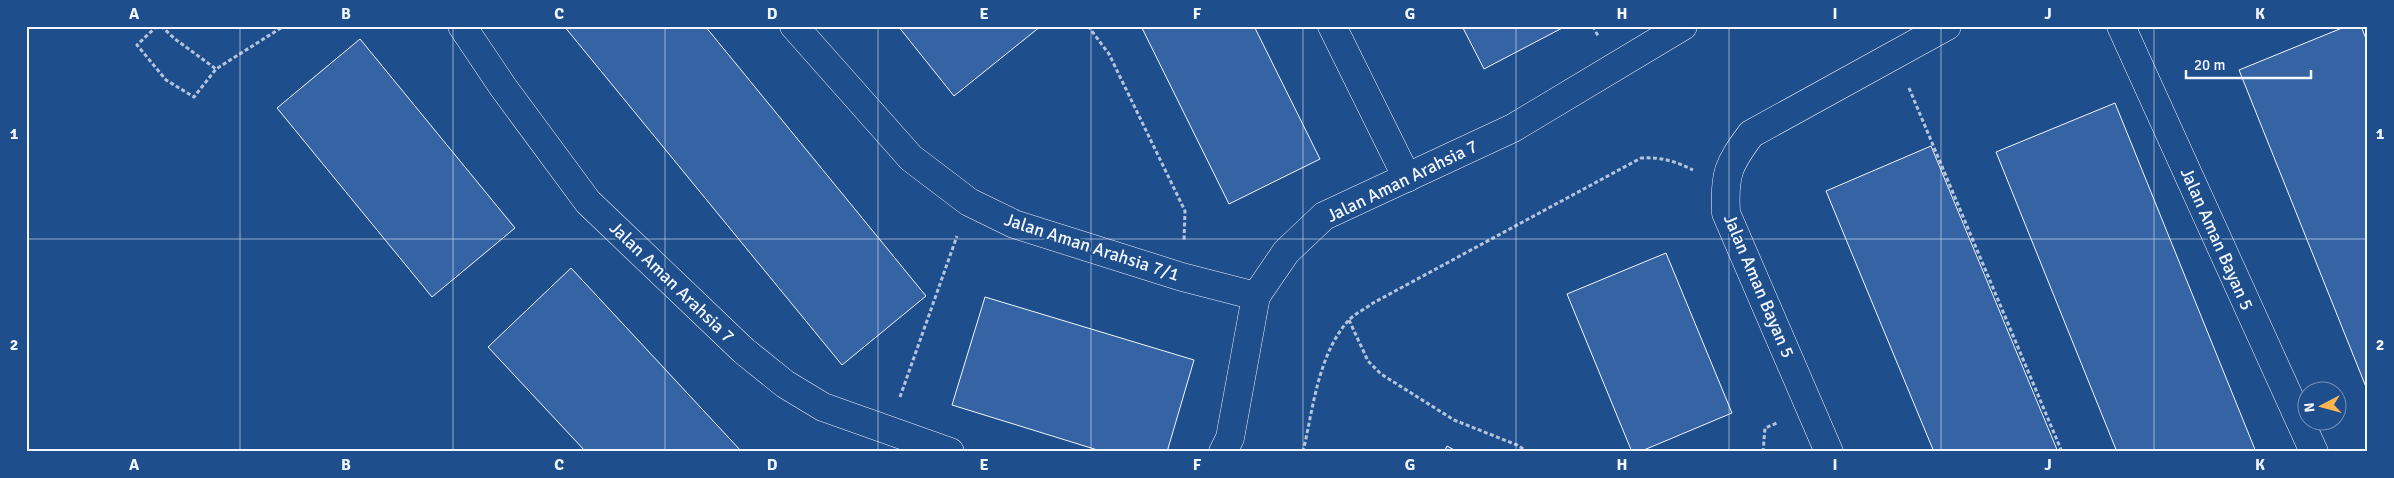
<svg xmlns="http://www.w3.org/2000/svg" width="2394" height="478" font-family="Signika,sans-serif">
<rect width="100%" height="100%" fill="#1f4e8c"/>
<g fill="#3563a3" stroke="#f2f6ff">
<path d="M564 26H705L926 296 842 365Z"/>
<path d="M898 26H1041L954 96Z"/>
<path d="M1141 26H1254L1320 159 1229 204Z"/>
<path d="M1462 26H1566L1484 69Z"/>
<path d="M2347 26H2361L2368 44V392L2239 70Z"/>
<path d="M360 39 515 228 432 297 277 108Z"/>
<path d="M2115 103 2256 452H2117L1996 152Z"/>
<path d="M1931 146 2058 452H1934L1826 191Z"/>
<path d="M1666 253 1732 413 1639 452H1632L1567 294Z"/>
<path d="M571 268 742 452H586L488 347Z"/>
<path d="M985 297 1194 360 1167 452H1104L952 405Z"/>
<path d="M1447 446 1458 452H1444Z"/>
</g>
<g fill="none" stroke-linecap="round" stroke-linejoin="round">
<g stroke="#f2f6ff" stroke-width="29">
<g id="minor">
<path d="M462 26 503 87 588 202 744 351 785 384 823 407 950 452"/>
<path d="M794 26 911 158 969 202 1014 224 1182 277 1256 296"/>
<path d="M1332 26 1407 178"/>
<path d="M2121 26 2314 452"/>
<path d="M1223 452 1230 438 1256 296 1286 252 1324 216 1513 128 1683 26"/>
<path d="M1829 452 1726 213C1724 174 1728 165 1751 134L1947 26"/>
</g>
</g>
<g stroke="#b3c4dc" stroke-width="3" stroke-dasharray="4 2.5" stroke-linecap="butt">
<path d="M157 26 137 45 166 80 194 97 216 69 284 26"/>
<path d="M161 26 175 39 216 69"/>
<path d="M1088 26 1109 54 1185 211 1184 241"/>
<path d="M1593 26 1598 36"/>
<path d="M2366 26 2368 29"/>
<path d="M1909 88 2062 452"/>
<path d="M1349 320 1368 361 1381 374 1454 420 1517 445 1528 452"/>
<path d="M900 397 957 236"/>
<path d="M1303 452C1313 409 1318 355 1348 321 1354 314 1365 309 1373 303L1641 158C1661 157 1675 161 1693 170"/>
<path d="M1763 452 1765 428 1777 423"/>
</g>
<use href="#minor" stroke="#1f4e8c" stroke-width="28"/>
</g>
<path fill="none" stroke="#f2f6ff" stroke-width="1" stroke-opacity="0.55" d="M240 26V452M453 26V452M665 26V452M878 26V452M1091 26V452M1303 26V452M1516 26V452M1729 26V452M1941 26V452M2154 26V452M26 239H2368"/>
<g text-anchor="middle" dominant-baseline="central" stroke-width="4" stroke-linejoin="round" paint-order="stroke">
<g font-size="18" fill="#f2f6ff" stroke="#1f4e8c">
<text transform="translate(1402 181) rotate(-26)">Jalan Aman Arahsia 7</text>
<text transform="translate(2217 239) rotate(66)">Jalan Aman Bayan 5</text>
<text transform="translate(1092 247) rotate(18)">Jalan Aman Arahsia 7/1</text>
<text transform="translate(672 282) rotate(44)">Jalan Aman Arahsia 7</text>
<text transform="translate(1759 286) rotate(67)">Jalan Aman Bayan 5</text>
</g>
</g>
<rect width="2394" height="478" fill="none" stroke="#1f4e8c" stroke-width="55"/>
<g transform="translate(2322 406) rotate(264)"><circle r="24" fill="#1f4e8c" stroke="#7391ba"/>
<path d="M0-4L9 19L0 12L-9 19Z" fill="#ffb74d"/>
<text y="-8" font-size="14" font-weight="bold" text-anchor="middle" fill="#f2f6ff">N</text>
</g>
<path d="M2186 70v8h125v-8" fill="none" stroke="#f2f6ff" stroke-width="2.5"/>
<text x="2194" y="70" font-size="15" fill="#f2f6ff" stroke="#1f4e8c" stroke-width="4" paint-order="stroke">20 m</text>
<rect x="28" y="28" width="2338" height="422" fill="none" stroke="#f2f6ff" stroke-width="2"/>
<g font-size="16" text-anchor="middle" font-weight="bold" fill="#f2f6ff">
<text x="134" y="19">A</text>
<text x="346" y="19">B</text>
<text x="559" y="19">C</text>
<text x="772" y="19">D</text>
<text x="984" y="19">E</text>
<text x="1197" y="19">F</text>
<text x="1410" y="19">G</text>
<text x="1622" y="19">H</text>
<text x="1835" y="19">I</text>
<text x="2048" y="19">J</text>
<text x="2260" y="19">K</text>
<text x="14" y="139">1</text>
<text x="2380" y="139">1</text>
<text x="14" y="350">2</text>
<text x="2380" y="350">2</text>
<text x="134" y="470">A</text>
<text x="346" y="470">B</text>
<text x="559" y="470">C</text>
<text x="772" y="470">D</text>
<text x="984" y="470">E</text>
<text x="1197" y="470">F</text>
<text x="1410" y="470">G</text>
<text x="1622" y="470">H</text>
<text x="1835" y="470">I</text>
<text x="2048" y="470">J</text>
<text x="2260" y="470">K</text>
</g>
</svg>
